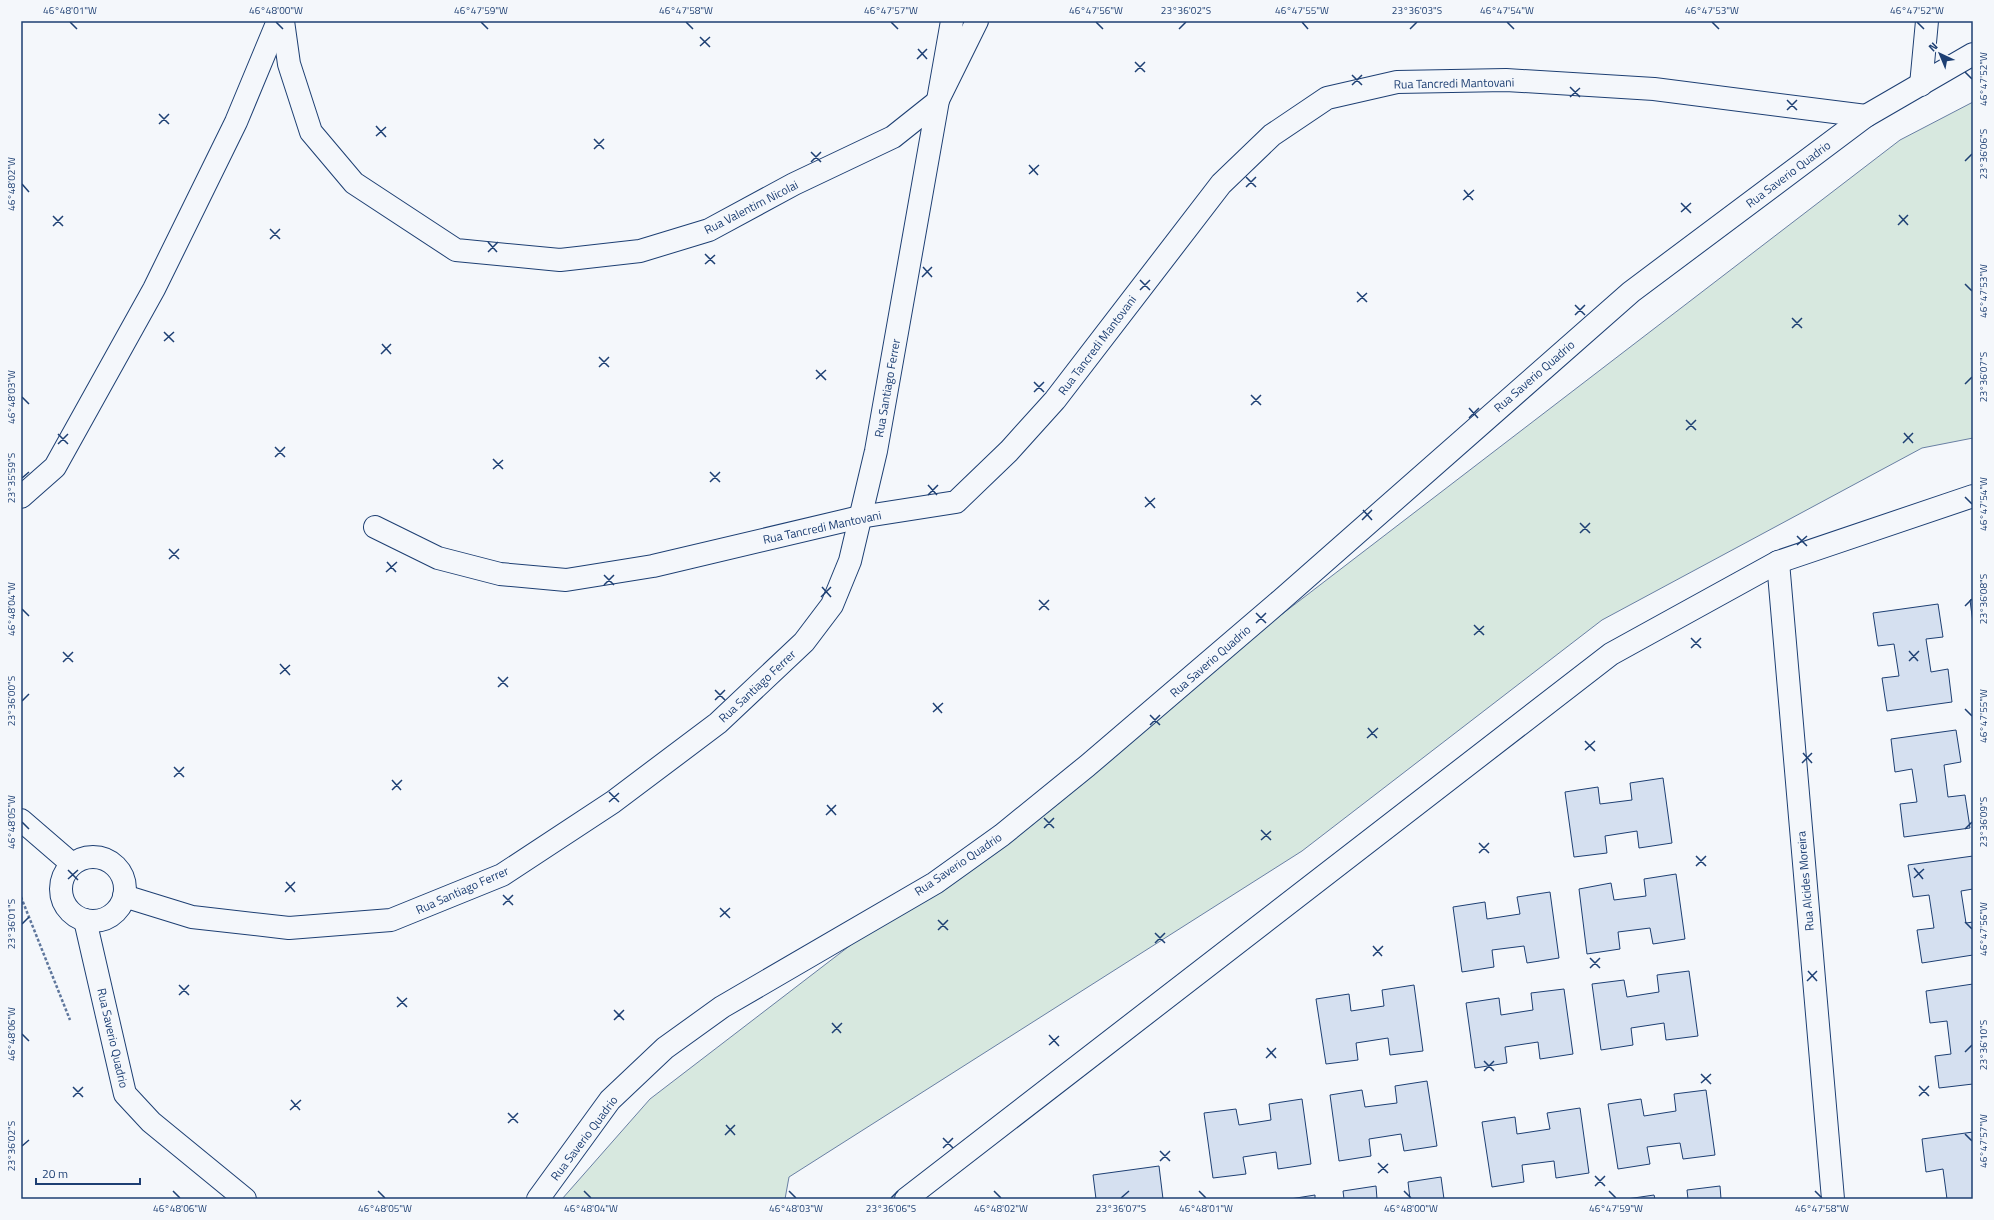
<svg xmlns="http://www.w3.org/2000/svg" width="1994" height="1220" font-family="'Titillium Web',sans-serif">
<rect width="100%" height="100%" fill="#f4f7fb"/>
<path fill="#d7e8df" stroke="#687fa3" d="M1973 102V438L1922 448 1602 620 1302 851 789 1177 785 1199H562L650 1099 1900 140Z"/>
<g fill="#d5e0f0" stroke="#1d3f73">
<path d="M1973 599V623L1970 600Z"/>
<path d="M1938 604 1943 637 1926 639 1931 672 1948 669 1952 702 1887 711 1882 678 1899 676 1894 644 1878 646 1873 613Z"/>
<path d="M1956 730 1961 762 1944 765 1948 797 1965 795 1970 828 1904 837 1900 804 1917 802 1912 769 1895 772 1891 739Z"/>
<path d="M1663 778 1672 843 1639 848 1637 831 1605 836 1607 853 1574 857 1565 792 1598 787 1600 804 1632 800 1630 783Z"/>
<path d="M1973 856V889L1961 891 1966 923 1973 922V955L1922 963 1917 930 1934 928 1929 895 1913 897 1908 865Z"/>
<path d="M1676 874 1685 939 1653 944 1650 928 1618 932 1620 949 1587 954 1579 889 1611 883 1614 900 1646 896 1644 879Z"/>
<path d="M1550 892 1559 958 1527 963 1524 946 1492 950 1494 967 1462 972 1453 907 1485 902 1487 919 1520 914 1517 897Z"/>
<path d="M1689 971 1698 1036 1666 1040 1664 1023 1631 1028 1633 1045 1601 1050 1592 984 1624 980 1627 997 1659 992 1657 975Z"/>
<path d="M1973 984V1084L1939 1088 1935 1056 1951 1054 1947 1021 1930 1023 1926 991Z"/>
<path d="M1414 985 1423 1051 1390 1055 1388 1038 1356 1043 1358 1060 1326 1064 1316 999 1349 994 1351 1011 1384 1006 1382 990Z"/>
<path d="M1564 989 1573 1054 1540 1059 1538 1042 1505 1047 1507 1063 1475 1068 1466 1003 1499 998 1501 1015 1533 1010 1531 993Z"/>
<path d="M1427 1081 1437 1146 1404 1151 1401 1134 1369 1139 1371 1156 1339 1161 1330 1095 1362 1090 1365 1107 1397 1103 1395 1086Z"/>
<path d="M1706 1090 1715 1155 1683 1159 1680 1143 1647 1147 1650 1164 1618 1169 1608 1104 1641 1099 1644 1116 1676 1111 1674 1094Z"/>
<path d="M1302 1099 1311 1164 1278 1169 1276 1152 1243 1157 1246 1174 1213 1178 1204 1113 1236 1109 1239 1125 1271 1120 1269 1104Z"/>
<path d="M1580 1108 1589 1173 1556 1178 1554 1161 1522 1165 1524 1182 1492 1187 1482 1122 1515 1117 1517 1134 1550 1129 1547 1113Z"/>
<path d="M1973 1132V1199H1947L1943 1169 1926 1172 1922 1139Z"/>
<path d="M1159 1166 1163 1199H1096L1093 1175Z"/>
<path d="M1441 1177 1444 1199H1410L1408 1182Z"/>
<path d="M1376 1186 1377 1199H1344L1343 1191Z"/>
<path d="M1720 1186 1721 1199H1688L1687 1190Z"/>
<path d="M1315 1195V1199H1290Z"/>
<path d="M1654 1195 1655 1199H1627Z"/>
</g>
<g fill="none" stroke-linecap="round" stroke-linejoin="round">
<g stroke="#1d3f73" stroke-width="24">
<g id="minor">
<path d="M283 21 289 64 311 132 354 183 456 250 560 260 640 251 709 230 794 184 893 137 937 102 977 21"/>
<path d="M1921 85 1927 21"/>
<path d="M21 497 55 467 154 289 236 122 278 21"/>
<path d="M375 527 438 558 500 574 566 580 653 566 860 517 956 502 1009 451 1055 400 1221 184 1272 135 1327 98 1397 82 1506 80 1654 89 1866 116"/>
<path d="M1778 562 1833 1199"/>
<path d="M21 820 72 864"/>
<circle cx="93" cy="889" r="32"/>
<path d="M124 896 192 917 289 928 391 920 502 875 613 802 718 723 804 642 832 605 850 561 876 451 952 21"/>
<path d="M85 920 125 1094 151 1122 245 1199"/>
<path d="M538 1199 610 1100 665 1048 722 1007 935 883 1002 835 1087 766 1281 600 1631 292 1866 116 1973 54"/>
<path d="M906 1199 1611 654 1778 562 1973 496"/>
</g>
</g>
<path stroke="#5e769c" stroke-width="2.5" stroke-dasharray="3 2" stroke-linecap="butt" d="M21 897 70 1020"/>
<use href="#minor" stroke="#f4f7fb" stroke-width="22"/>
</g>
<path fill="none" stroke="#1d3f73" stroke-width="1.5" d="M70 22 77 29M276 22 283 29M481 22 488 29M686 22 693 29M891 22 898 29M1096 22 1103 29M1302 22 1308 29M1507 22 1514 29M1712 22 1719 29M1917 22 1924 29M1179 29 1186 22M1410 29 1417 22M700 37 710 47M700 46 710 37M918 49 927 59M917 59 927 49M1135 62 1145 72M1135 72 1145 62M1965 72 1972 79M1352 75 1362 85M1352 85 1362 75M1570 87 1580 97M1570 97 1580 88M1787 100 1797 110M1787 110 1797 100M159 114 169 124M159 124 169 114M376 126 386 137M376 136 386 127M594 139 604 149M594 149 604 139M811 152 821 162M1965 161 1972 154M811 162 821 152M1029 165 1038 175M1029 174 1039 165M1246 177 1256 187M22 184 29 192M1246 187 1256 177M1464 190 1473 200M1463 200 1474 190M1681 203 1691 213M1681 212 1691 203M1899 215 1908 225M53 216 63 226M1898 225 1908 215M53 226 63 216M270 229 280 239M270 239 280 229M488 242 497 252M488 252 498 242M705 254 715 264M705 264 715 255M923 267 932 277M922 277 932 267M1140 280 1150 290M1965 284 1972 291M1140 290 1150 280M1357 292 1367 302M1357 302 1367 293M1575 305 1585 315M1575 315 1585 305M1792 318 1802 328M1792 328 1802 318M164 332 174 342M164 341 174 332M382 344 391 354M381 354 391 344M599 357 609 367M599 367 609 357M816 370 826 380M816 379 826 370M1034 382 1044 392M1965 384 1972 377M1034 392 1044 382M1251 395 1261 405M22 397 29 404M1251 405 1261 395M1469 408 1478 418M1469 418 1479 408M1686 420 1696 430M1686 430 1696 420M1904 433 1913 443M58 434 68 444M1903 443 1913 433M58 444 68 434M275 447 285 457M275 457 285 447M493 459 503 469M493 469 503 460M710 472 720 482M22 478 29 472M710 482 720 472M928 485 937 495M928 495 938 485M1145 497 1155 508M1965 497 1972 504M1145 507 1155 498M1363 510 1372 520M1362 520 1372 510M1580 523 1590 533M1580 533 1590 523M1797 536 1807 546M1797 545 1807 536M169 549 179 559M169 559 179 549M387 562 396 572M386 572 397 562M604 575 614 585M604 585 614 575M822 587 831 597M821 597 831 587M1039 600 1049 610M1965 606 1972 599M22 609 29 616M1039 610 1049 600M1256 613 1266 623M1256 623 1266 613M1474 625 1484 635M1474 635 1484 626M1691 638 1701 648M1691 648 1701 638M1909 651 1918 661M63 652 73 662M1909 661 1919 651M63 662 73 652M280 664 290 675M280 674 290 665M498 677 508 687M498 687 508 677M715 690 725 700M715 700 725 690M22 701 29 694M933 703 942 713M1965 709 1972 716M933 712 943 703M1150 715 1160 725M1150 725 1160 715M1368 728 1377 738M1367 738 1378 728M1585 741 1595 751M1585 750 1595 741M1803 753 1812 763M1802 763 1812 753M174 767 184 777M174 777 184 767M392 780 401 790M392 790 402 780M609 792 619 802M609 802 619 793M827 805 836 815M826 815 836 805M1044 818 1054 828M22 822 29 829M1044 828 1054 818M1965 829 1972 822M1261 830 1271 840M1261 840 1271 831M1479 843 1489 853M1479 853 1489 843M1696 856 1706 866M1696 866 1706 856M1914 868 1923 879M68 870 78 880M1914 878 1924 869M68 879 78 870M286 882 295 892M285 892 295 882M503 895 513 905M503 905 513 895M720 908 730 918M720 917 730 908M938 920 948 930M1965 922 1972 929M22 924 29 917M938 930 948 920M1155 933 1165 943M1155 943 1165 933M1373 946 1382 956M1373 956 1383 946M1590 958 1600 968M1590 968 1600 958M1808 971 1817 981M1807 981 1817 971M179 985 189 995M179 995 189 985M397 997 407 1007M397 1007 407 998M614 1010 624 1020M614 1020 624 1010M832 1023 841 1033M832 1033 842 1023M22 1034 29 1041M1049 1035 1059 1046M1049 1045 1059 1036M1267 1048 1276 1058M1965 1052 1972 1045M1266 1058 1276 1048M1484 1061 1494 1071M1484 1071 1494 1061M1701 1074 1711 1084M1701 1083 1711 1074M1919 1086 1929 1096M73 1087 83 1097M1919 1096 1929 1086M73 1097 83 1087M291 1100 300 1110M290 1110 301 1100M508 1113 518 1123M508 1123 518 1113M726 1125 735 1135M1965 1134 1972 1141M725 1135 735 1125M943 1138 953 1148M22 1146 29 1140M943 1148 953 1138M1160 1151 1170 1161M1160 1161 1170 1151M1378 1163 1388 1173M1378 1173 1388 1164M1595 1176 1605 1186M1595 1186 1605 1176M173 1191 180 1198M378 1191 385 1198M584 1191 591 1198M789 1191 796 1198M994 1191 1001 1198M1199 1191 1206 1198M1404 1191 1411 1198M1609 1191 1616 1198M1815 1191 1822 1198M891 1198 898 1191M1121 1198 1129 1191"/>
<g text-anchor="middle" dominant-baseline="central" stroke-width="3" stroke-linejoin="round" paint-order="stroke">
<g font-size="12" fill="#1d3f73" stroke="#f4f7fb">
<text transform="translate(1454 83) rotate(-1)">Rua Tancredi Mantovani</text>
<text transform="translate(1788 174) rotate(-37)">Rua Saverio Quadrio</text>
<text transform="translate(751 207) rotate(-27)">Rua Valentim Nicolai</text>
<text transform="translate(1097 345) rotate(-53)">Rua Tancredi Mantovani</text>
<text transform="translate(1534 376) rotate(-41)">Rua Saverio Quadrio</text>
<text transform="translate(887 388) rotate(-80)">Rua Santiago Ferrer</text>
<text transform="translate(822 527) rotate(-12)">Rua Tancredi Mantovani</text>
<text transform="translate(1210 661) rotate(-41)">Rua Saverio Quadrio</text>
<text transform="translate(757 686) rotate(-43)">Rua Santiago Ferrer</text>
<text transform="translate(958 864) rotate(-34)">Rua Saverio Quadrio</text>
<text transform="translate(1805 881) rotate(-95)">Rua Alcides Moreira</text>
<text transform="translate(462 890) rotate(-24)">Rua Santiago Ferrer</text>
<text transform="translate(113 1038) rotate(77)">Rua Saverio Quadrio</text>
<text transform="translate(584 1138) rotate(-53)">Rua Saverio Quadrio</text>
</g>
</g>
<rect width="1994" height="1220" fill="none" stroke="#f4f7fb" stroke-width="44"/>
<g transform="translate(1940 54) rotate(316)" stroke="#f4f7fb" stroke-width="3" paint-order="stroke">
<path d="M0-3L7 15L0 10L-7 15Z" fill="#1d3f73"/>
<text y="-6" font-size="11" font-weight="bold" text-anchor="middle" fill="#1d3f73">N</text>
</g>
<path d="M36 1178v6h104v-6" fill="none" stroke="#1d3f73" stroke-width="2"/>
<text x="42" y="1178" font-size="12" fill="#1d3f73" stroke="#f4f7fb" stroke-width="3" paint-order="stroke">20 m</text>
<rect x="22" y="22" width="1950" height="1176" fill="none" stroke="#1d3f73" stroke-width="1.5"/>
<g font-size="10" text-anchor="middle" fill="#1d3f73">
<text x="70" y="14">46°48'01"W</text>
<text x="276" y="14">46°48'00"W</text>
<text x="481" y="14">46°47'59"W</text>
<text x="686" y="14">46°47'58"W</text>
<text x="891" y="14">46°47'57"W</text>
<text x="1096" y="14">46°47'56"W</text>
<text x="1186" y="14">23°36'02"S</text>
<text x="1302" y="14">46°47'55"W</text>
<text x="1417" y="14">23°36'03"S</text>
<text x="1507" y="14">46°47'54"W</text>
<text x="1712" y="14">46°47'53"W</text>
<text x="1917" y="14">46°47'52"W</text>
<text transform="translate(1983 79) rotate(-90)" y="4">46°47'52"W</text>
<text transform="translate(1983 154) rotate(-90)" y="4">23°36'06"S</text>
<text transform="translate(11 184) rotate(-90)" y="4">46°48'02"W</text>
<text transform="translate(1983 291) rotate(-90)" y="4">46°47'53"W</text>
<text transform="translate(1983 377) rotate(-90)" y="4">23°36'07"S</text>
<text transform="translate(11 397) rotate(-90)" y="4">46°48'03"W</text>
<text transform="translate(11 478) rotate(-90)" y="4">23°35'59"S</text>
<text transform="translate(1983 504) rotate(-90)" y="4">46°47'54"W</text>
<text transform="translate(1983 599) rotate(-90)" y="4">23°36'08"S</text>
<text transform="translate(11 609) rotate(-90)" y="4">46°48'04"W</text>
<text transform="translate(11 701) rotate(-90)" y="4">23°36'00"S</text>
<text transform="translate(1983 716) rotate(-90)" y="4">46°47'55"W</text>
<text transform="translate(11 822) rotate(-90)" y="4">46°48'05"W</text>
<text transform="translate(1983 822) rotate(-90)" y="4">23°36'09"S</text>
<text transform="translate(11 924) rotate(-90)" y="4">23°36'01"S</text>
<text transform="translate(1983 929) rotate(-90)" y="4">46°47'56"W</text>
<text transform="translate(11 1034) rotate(-90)" y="4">46°48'06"W</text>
<text transform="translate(1983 1045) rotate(-90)" y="4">23°36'10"S</text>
<text transform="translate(1983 1141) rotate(-90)" y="4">46°47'57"W</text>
<text transform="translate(11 1146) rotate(-90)" y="4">23°36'02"S</text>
<text x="180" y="1212">46°48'06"W</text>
<text x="385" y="1212">46°48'05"W</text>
<text x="591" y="1212">46°48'04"W</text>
<text x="796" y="1212">46°48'03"W</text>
<text x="891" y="1212">23°36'06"S</text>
<text x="1001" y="1212">46°48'02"W</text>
<text x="1121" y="1212">23°36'07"S</text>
<text x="1206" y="1212">46°48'01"W</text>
<text x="1411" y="1212">46°48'00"W</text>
<text x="1616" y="1212">46°47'59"W</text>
<text x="1822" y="1212">46°47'58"W</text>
</g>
</svg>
